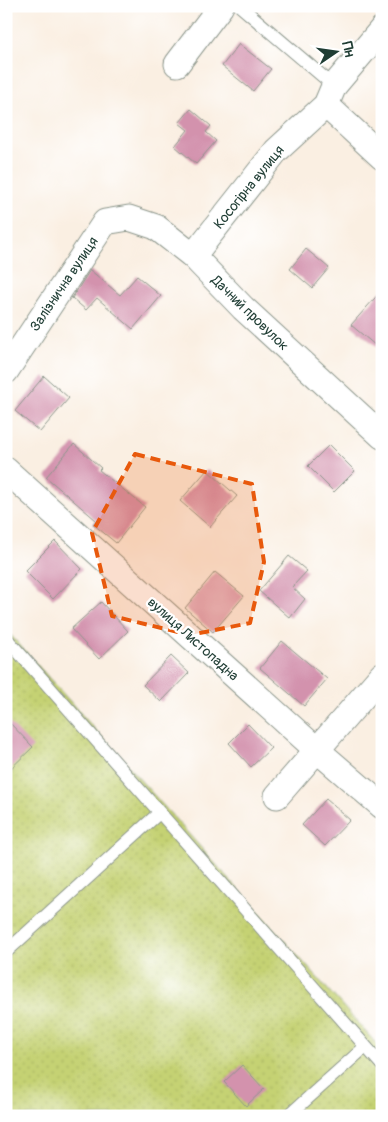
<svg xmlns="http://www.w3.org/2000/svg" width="388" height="1122" font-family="Pangolin,sans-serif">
<defs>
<pattern id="park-dots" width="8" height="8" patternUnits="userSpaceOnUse" patternTransform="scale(1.25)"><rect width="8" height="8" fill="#c5d273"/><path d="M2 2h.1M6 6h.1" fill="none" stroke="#a9b564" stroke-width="1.8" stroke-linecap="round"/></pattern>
</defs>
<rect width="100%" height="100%" fill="#fff"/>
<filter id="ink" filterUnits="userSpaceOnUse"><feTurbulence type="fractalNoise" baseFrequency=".02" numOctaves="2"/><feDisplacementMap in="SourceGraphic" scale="10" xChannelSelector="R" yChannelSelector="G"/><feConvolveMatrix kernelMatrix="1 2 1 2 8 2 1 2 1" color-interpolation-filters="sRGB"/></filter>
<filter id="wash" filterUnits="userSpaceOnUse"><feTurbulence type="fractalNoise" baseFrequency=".0096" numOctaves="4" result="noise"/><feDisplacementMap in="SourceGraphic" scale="20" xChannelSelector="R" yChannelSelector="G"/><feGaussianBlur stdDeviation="1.12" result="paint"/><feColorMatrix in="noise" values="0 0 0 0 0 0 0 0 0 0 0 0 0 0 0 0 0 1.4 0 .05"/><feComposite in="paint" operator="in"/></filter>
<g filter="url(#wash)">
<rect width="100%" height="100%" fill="#faefe2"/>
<path fill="url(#park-dots)" stroke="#728854" d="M6 630 382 1050V1116H6Z"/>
<g id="blocks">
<g fill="#d392ad">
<path d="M239 44 271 69 253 91 222 66Z"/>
<path d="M191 109 211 126 206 132 216 141 196 164 175 146 188 130 179 123Z"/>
<path d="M306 249 329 268 312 288 290 269Z"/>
<path d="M90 270 120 295 137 276 161 296 133 329 97 298 86 310 72 298Z"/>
<path d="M382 290V351L351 325Z"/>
<path d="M44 376 69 398 40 432 15 411Z"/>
<path d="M74 444 101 468 99 470 145 507 116 543 93 524 96 520 46 477Z"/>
<path d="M329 445 355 471 334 492 308 466Z"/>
<path d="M207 470 237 496 210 527 180 501Z"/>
<path d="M55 541 82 569 53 599 25 571Z"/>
<path d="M289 556 307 571 292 587 305 599 290 618 259 591Z"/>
<path d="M215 572 244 596 213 632 185 608Z"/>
<path d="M101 602 128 631 99 659 71 629Z"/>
<path d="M282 641 327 679 304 706 260 668Z"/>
<path d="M171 656 189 673 161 702 143 685Z"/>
<path d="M6 719 33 747 6 773Z"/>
<path d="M248 724 271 748 251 767 229 743Z"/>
<path d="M326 799 350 820 325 846 302 825Z"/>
<path d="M242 1065 264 1089 246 1106 224 1082Z"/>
</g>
</g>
</g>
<g filter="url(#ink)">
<use href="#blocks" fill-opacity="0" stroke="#8c968b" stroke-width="1"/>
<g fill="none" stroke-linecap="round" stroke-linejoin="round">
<g stroke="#8c968b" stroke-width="14">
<g id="service">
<path d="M240 6 334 86"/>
<path d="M6 638 382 1065"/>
<path d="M6 952 159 813"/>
<path d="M288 1116 365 1047"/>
</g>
</g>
<g stroke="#8c968b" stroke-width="27">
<g id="minor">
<path d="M177 64 221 6"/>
<path d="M326 105 382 157"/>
<path d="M193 256 276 151 326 105 334 86 382 29"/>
<path d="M6 371 105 222 129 218 156 227 193 256 243 308 382 436"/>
<path d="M6 470 317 750 382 806"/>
<path d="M277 796 382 675"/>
</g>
</g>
<use href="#service" stroke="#fff" stroke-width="12"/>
<use href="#minor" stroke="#fff" stroke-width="25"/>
</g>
</g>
<path fill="#e8590c" fill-opacity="0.2" stroke="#e8590c" stroke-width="4" stroke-dasharray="10 6" stroke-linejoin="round" d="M135 454 252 484 264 562 250 623 190 635 112 616 92 533Z"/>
<g text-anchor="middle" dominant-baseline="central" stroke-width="4.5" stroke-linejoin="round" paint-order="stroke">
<g font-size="14" fill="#1f3d34" stroke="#fff">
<text transform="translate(249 187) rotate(-51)">Косогірна вулиця</text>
<text transform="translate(64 284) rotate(-56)">Залізнична вулиця</text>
<text transform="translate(250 313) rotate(44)">Дачний провулок</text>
<text transform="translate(193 639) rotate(42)">вулиця Листопадна</text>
</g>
</g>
<rect width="388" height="1122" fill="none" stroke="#fff" stroke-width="25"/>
<g transform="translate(336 52) rotate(77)" stroke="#ffffff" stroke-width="4" paint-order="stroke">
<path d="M0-4L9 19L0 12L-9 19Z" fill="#1f3d34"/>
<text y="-8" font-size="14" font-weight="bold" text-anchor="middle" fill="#1f3d34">Пн</text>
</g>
</svg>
